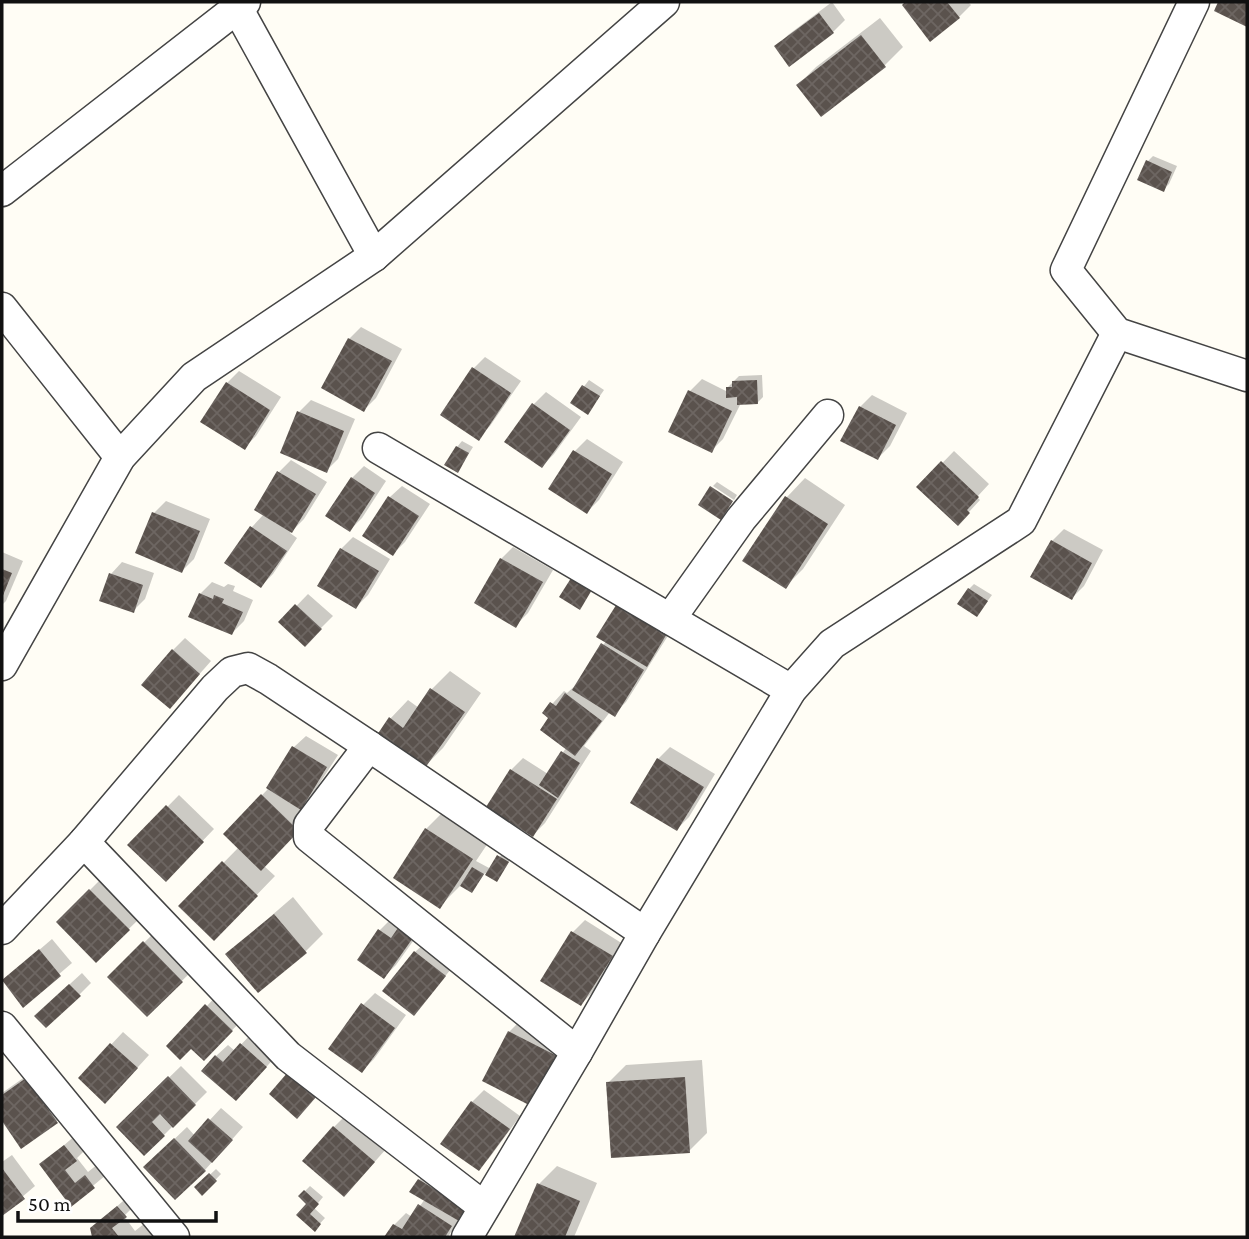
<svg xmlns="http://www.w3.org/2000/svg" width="1249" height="1239" font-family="'Crimson Pro',serif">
<defs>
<pattern id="building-cross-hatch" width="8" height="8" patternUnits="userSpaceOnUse" patternTransform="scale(1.75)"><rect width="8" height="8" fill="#5a524d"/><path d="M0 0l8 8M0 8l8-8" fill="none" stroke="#6d6662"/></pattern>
</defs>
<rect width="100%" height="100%" fill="#fffdf5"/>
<g fill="#0003">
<path d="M832 2 845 20 833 32 777 47 788 35Z"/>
<path d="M907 2H968L971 5 959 17 904 5Z"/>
<path d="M880 18 903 47 885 65 821 114 798 85 816 67Z"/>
<path d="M1153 156 1177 166 1169 184 1163 190 1148 161Z"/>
<path d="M361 327 402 349 376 398 364 410 349 339Z"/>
<path d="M485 357 521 381 490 426 478 438 473 369Z"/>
<path d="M239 371 281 397 256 436 244 448 227 383Z"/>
<path d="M762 375 763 397 757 403H741L723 439 711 451 690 391 702 379 728 392V387L739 376Z"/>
<path d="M589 380 604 390 588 413 572 402Z"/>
<path d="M546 392 581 417 554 454 542 466 507 441 534 404Z"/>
<path d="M872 395 907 413 890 446 878 458 860 407Z"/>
<path d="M311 400 355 419 338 459 326 471 299 412Z"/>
<path d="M587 439 623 462 599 500 587 512 575 451Z"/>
<path d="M462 441 473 447 458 471 457 447Z"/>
<path d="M954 451 989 484 977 497 980 500 958 524 919 487Z"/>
<path d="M291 460 327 482 304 519 290 533 297 538 273 574 261 586 227 563 252 527 264 514 279 472Z"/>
<path d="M364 466 386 481 362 518 350 530 352 478Z"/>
<path d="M805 478 845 505 803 569 785 587 744 560 787 497Z"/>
<path d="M717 482 737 495 734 500 713 486Z"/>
<path d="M402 486 430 504 405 542 393 554 390 497Z"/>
<path d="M166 501 210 519 194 559 182 571 154 513Z"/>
<path d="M1064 529 1103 550 1084 586 1072 598 1052 541Z"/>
<path d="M353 537 390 559 368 595 356 607 341 549Z"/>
<path d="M513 547 553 570 528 613 516 625 501 559Z"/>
<path d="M2 552 23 561 6 601 2 605Z"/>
<path d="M122 562 154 573 145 599 133 611 111 574Z"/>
<path d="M212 582 224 587 228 584 235 586 233 591 253 600 244 621 232 633 200 594Z"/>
<path d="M974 584 992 595 977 615 969 589Z"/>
<path d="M308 594 333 616 305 644 281 622Z"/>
<path d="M678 620 626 702 614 714 610 712 584 746 591 751 545 823 533 835 488 806 511 770 523 758 548 774 566 748 551 718 544 713 564 691 567 693 578 683 606 641Z"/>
<path d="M185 638 211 661 182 694 173 650Z"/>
<path d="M450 671 481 693 443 748 425 766 390 719 408 700 419 708 432 689Z"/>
<path d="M306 736 338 755 312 795 300 808 310 818 264 866 275 876 214 939 181 906 239 847 225 834 267 790 294 747Z"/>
<path d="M670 747 715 774 689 817 677 829 658 759Z"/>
<path d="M179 795 214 829 166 879 130 845Z"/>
<path d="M444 811 490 840 476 861 491 869 504 851 513 856 497 880 485 873 472 891 461 885 440 906 426 829Z"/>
<path d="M102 878 141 917 96 961 58 922Z"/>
<path d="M293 897 323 934 305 952 227 954Z"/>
<path d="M391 919 426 923 396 965 384 977 380 930Z"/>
<path d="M585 920 623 944 593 992 581 1004 543 981 573 932Z"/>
<path d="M156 931 194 969 147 1015 109 977Z"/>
<path d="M52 939 72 963 23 1005 3 981Z"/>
<path d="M427 941 456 963 414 1014 415 952Z"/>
<path d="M82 973 91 983 79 995 48 1004Z"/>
<path d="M375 993 406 1015 374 1059 362 1071 363 1005Z"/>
<path d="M218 994 244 1018 204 1059 207 1006Z"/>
<path d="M528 1013 574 1037 549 1086 509 1032Z"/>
<path d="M123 1032 149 1055 117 1090 80 1078Z"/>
<path d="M253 1032 278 1054 248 1087 216 1056 228 1045 235 1051Z"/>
<path d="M702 1060 707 1133 689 1151 608 1083 626 1065Z"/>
<path d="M181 1066 207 1092 145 1154 118 1127Z"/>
<path d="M39 1067 69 1109 57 1121 22 1146 2 1118V1093Z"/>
<path d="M484 1090 520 1116 490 1157 479 1169 472 1102Z"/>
<path d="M221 1108 243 1127 205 1170 145 1167 187 1127 195 1136Z"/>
<path d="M346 1115 386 1149 356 1183 334 1127Z"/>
<path d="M77 1134 87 1148 77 1158 88 1172 98 1164 106 1175 71 1204 41 1165Z"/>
<path d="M12 1155 35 1186 2 1214V1162Z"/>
<path d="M557 1166 597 1183 574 1237H516L539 1184Z"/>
<path d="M216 1169 221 1174 203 1193 197 1187Z"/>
<path d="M424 1174 478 1207 459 1219 448 1237H386L394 1225 406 1213 412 1217 425 1199 419 1180Z"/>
<path d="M310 1186 323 1197 314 1208 325 1218 315 1229 298 1215 309 1204 300 1196Z"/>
<path d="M130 1195 137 1203 124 1216 135 1231 150 1219 158 1228 149 1237H94L92 1228Z"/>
</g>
<g fill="url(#building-cross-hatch)">
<path d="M905 2H947L960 18 930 42 902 5Z"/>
<path d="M1218 2H1247V27L1214 11Z"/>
<path d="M819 13 834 33 789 67 774 46Z"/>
<path d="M861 35 886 67 821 117 796 85Z"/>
<path d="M1146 160 1172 172 1164 192 1137 180Z"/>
<path d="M348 338 392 361 364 412 321 388Z"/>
<path d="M472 367 511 393 479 441 440 415Z"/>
<path d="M757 380 758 404 737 405V397L726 398V387H732V381Z"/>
<path d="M226 382 270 410 245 450 200 422Z"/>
<path d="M582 385 600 396 588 415 570 403Z"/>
<path d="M688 390 732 411 712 453 668 432Z"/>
<path d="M532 403 570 430 542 468 504 442Z"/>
<path d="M859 406 896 425 878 460 840 441Z"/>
<path d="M297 411 344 431 327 473 280 453Z"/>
<path d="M456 446 469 453 458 473 444 465Z"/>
<path d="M573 450 612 474 587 514 548 489Z"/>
<path d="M941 461 979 497 967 510 970 513 958 526 916 487Z"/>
<path d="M277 471 316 494 292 533 254 510Z"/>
<path d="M351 477 375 493 350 532 325 516Z"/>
<path d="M710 486 733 501 721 520 698 505Z"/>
<path d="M388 496 419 516 393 556 362 536Z"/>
<path d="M785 496 828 524 786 589 742 561Z"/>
<path d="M152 512 200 531 182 573 135 553Z"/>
<path d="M250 526 287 551 261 588 224 563Z"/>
<path d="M1051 540 1092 563 1072 600 1030 577Z"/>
<path d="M340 548 379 571 356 609 317 586Z"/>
<path d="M500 558 543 582 516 628 474 603Z"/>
<path d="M2 569 12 573 2 598Z"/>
<path d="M109 573 143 585 134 613 99 601Z"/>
<path d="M573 575 593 588 580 610 559 597Z"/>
<path d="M968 588 988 601 977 617 957 604Z"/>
<path d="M199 593 213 599 214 595 224 599 222 603 243 612 232 635 188 617Z"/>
<path d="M618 602 668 632 647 667 596 637Z"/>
<path d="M295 604 322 629 305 647 278 622Z"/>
<path d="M601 643 644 670 615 717 572 690Z"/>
<path d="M172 649 200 674 170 709 141 685Z"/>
<path d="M430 688 465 712 425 768 377 735 389 717 403 728Z"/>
<path d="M565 693 602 721 575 756 540 730 548 718 542 713 550 702 556 706Z"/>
<path d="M292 746 327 767 301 810 266 788Z"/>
<path d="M561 751 580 763 558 798 539 785Z"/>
<path d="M657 758 704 787 677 831 630 803Z"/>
<path d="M510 769 557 799 533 837 486 807Z"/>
<path d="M261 794 299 831 261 871 223 834Z"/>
<path d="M166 805 204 842 166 882 127 845Z"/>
<path d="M425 828 473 859 440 909 393 878Z"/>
<path d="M497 855 509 862 497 882 485 875Z"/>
<path d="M222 861 258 896 214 941 178 906Z"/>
<path d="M472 867 484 874 472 893 460 886Z"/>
<path d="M89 889 130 930 96 963 56 922Z"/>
<path d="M274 914 307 953 258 993 225 954Z"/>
<path d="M400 925 415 935 384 979 357 960 378 929 391 938Z"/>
<path d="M571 931 613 956 581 1006 540 981Z"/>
<path d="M143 941 183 982 147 1017 107 977Z"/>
<path d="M39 949 61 976 23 1008 2 980Z"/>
<path d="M414 951 446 976 414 1016 382 991Z"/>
<path d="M69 984 81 996 46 1028 34 1016Z"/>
<path d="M361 1003 395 1028 362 1073 328 1049Z"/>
<path d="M205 1004 233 1031 204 1061 191 1049 180 1060 166 1046Z"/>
<path d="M508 1031 557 1056 531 1106 482 1081Z"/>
<path d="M110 1043 138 1068 105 1104 78 1078Z"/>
<path d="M240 1043 267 1067 236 1101 201 1071 215 1055 223 1062Z"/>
<path d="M288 1072 317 1096 297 1119 269 1094Z"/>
<path d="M168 1076 196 1105 173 1128 160 1114 152 1122 165 1136 144 1156 116 1127Z"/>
<path d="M685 1077 690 1153 611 1158 606 1082Z"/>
<path d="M26 1078 58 1123 21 1149 2 1121V1095Z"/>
<path d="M471 1101 510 1129 479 1171 440 1144Z"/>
<path d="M208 1118 233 1140 212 1163 188 1141Z"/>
<path d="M333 1126 375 1162 344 1197 302 1161Z"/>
<path d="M174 1138 206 1171 175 1200 143 1167Z"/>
<path d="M64 1145 77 1161 65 1170 75 1183 85 1175 95 1188 71 1207 39 1164Z"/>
<path d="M2 1168 25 1199 2 1216Z"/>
<path d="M209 1173 217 1181 202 1196 194 1187Z"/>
<path d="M418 1179 474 1213 466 1225 409 1192Z"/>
<path d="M537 1183 580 1201 565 1237H514Z"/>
<path d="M304 1190 319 1204 310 1214 321 1224 315 1232 296 1215 306 1204 298 1196Z"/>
<path d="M418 1204 452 1226 445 1237H384L393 1224 402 1229Z"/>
<path d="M117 1206 127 1217 112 1228 119 1237H92L90 1228Z"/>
</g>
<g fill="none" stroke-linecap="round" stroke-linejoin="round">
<g stroke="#444" stroke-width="33">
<g id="minor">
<path d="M234 2 374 256"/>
<path d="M1194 2 1066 270 1117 333 1247 376"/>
<path d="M2 191 245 2"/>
<path d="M2 308 120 457"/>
<path d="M378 448 791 690"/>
<path d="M670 619 741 519 828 415"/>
<path d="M2 665 120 457 194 377 374 256 664 2"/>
<path d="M369 746 309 825V837L577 1052"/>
<path d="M84 842 288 1056 484 1207"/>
<path d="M2 929 84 842 215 688 232 672 248 668 268 679 369 746 645 933"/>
<path d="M2 1027 174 1237"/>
<path d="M467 1237 577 1052 645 933 791 690 832 644 1021 521 1117 333"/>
</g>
</g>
<use href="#minor" stroke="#fff" stroke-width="30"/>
</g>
<rect width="1249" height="1239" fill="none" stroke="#111111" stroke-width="7"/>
<path d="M18 1211v10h198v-10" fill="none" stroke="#111111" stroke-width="3.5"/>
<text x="28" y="1211" font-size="21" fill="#111111" stroke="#ffffff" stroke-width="5" paint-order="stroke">50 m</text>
</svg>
